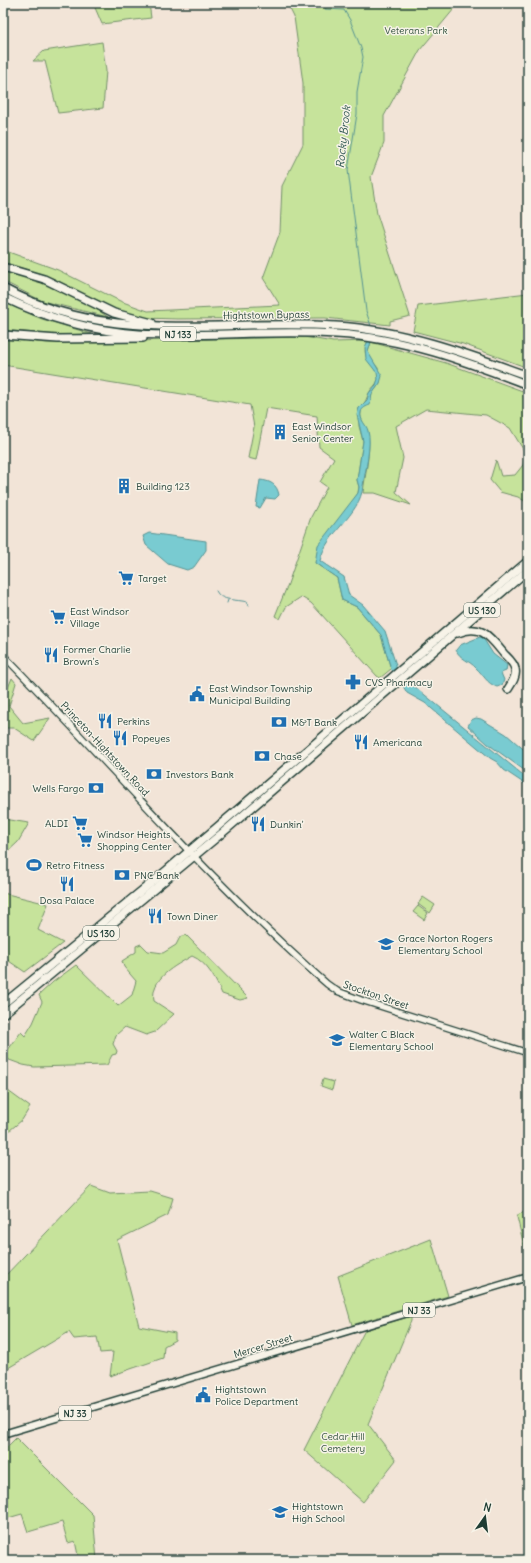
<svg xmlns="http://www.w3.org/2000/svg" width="531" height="1563" font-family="Delius,sans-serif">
<rect width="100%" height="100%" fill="#f2e4d7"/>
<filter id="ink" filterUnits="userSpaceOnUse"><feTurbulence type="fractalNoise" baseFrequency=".025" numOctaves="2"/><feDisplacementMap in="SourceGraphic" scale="8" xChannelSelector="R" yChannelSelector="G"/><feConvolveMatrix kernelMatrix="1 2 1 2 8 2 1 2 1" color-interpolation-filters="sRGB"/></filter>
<g filter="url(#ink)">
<g fill="#c6e39b" stroke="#729068">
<path d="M93 3H149L151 18 102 24Z"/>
<path d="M287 3H459L420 50 384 116V143L371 177 377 214 410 316 390 321V325L325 318 177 319 142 318 115 310 52 278 3 262V250L58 270 120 301 148 311 280 305 263 278 280 232 282 186 303 144V83L294 17Z"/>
<path d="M102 42 106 71 103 108 58 113 45 61H33L44 51Z"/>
<path d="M3 270C41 281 76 294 108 317L42 301 3 281Z"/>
<path d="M528 293V368L463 344 413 331 418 306Z"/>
<path d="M3 302 42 319 92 334 58 335 3 330Z"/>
<path d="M304 337 333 342 368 341C357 362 382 366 378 380 376 386 371 388 369 393 365 401 367 401 359 408V426L363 441 357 480 359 487 358 493 315 563 337 578 342 600 357 607 381 635 391 669 380 678 377 676 311 603 301 597 286 607 280 619 275 616 288 584 311 517 327 487 320 482 334 458 319 447 317 416 266 408 256 460 248 458 254 427 250 405 3 365V338L47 343Z"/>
<path d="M371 342 446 363 528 393V503L518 497 500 492 490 480 496 460 501 476 515 475 523 465 526 454 510 428 486 415 426 409 396 426 403 458 396 492 411 505 375 493H363C365 474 371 452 368 433 367 426 359 421 361 412 361 408 366 406 370 404L372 394 380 383 378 368 371 359 368 352Z"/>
<path d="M12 678 16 683 9 706 23 723 50 718 34 741 14 728H3V700Z"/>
<path d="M3 819 29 823 18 842 3 856Z"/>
<path d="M3 893 48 904 38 930 63 943 25 972 3 957Z"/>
<path d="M423 897 435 905 430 913 418 904Z"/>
<path d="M418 906 428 913 424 920 413 912Z"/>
<path d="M186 935 248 998 240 1000 222 994C216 980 207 962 192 956 175 966 150 978 154 1001L174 1014 155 1032 146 1035 125 1027 116 1035 113 1044 117 1051 116 1054 112 1055 107 1065 34 1067 23 1065 4 1058 5 1054 21 1032 25 1036 33 1023 42 1002 39 995 53 982 76 965 118 1006 132 995 136 981 124 967 122 961 136 952V946L141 944 148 951 163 953 176 945 180 937Z"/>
<path d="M323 1079 334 1082 332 1090 321 1086Z"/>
<path d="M4 1088 30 1107 22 1120 3 1136Z"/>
<path d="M91 1186 110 1193 150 1191 173 1198 168 1215 117 1240 139 1326 175 1333V1340L164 1346 163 1358 110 1376 113 1352 100 1353 97 1337 74 1339 69 1332 3 1371V1278Z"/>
<path d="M528 1211V1249L525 1250 517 1217 519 1214Z"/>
<path d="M431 1239 448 1296 352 1325 338 1276Z"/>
<path d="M411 1316V1321L368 1424 396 1460 363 1502 304 1450 365 1330Z"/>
<path d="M16 1438 93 1515 97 1560H79L75 1541 68 1543 62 1522 28 1532 22 1514 8 1518 3 1532V1451Z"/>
</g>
<g fill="#79cbd1" stroke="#559292">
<path d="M368 341 371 342 368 352 382 376 380 383 372 394 370 405C367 406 362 408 361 412 359 420 367 425 368 431 372 444 365 472 363 486 360 516 326 532 320 561L344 577 349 595 363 605 385 631 396 665 391 669 381 635 357 607 342 600 337 578 315 563 318 545 358 493 359 487 357 480 363 441 357 415 359 408 367 400 369 393 376 385 378 379 377 373 366 359 365 347Z"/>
<path d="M260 480C270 481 277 484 279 495L275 499 266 498 260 508 256 507Z"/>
<path d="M149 533 206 541V550L194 567 187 570 168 564 146 545 143 536Z"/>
<path d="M480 637 483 638 493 654 507 665 506 671 501 673 504 680 502 685 497 687C486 683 484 675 476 668 470 661 460 659 456 650L460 645Z"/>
<path d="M409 682 528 779V786L504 770 497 762 490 758 425 703 407 693 403 686Z"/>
<path d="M476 718 481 719 506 734 528 753V773L488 744 468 726 471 720Z"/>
</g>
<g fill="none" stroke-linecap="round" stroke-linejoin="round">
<g stroke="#559292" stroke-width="1">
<path d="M328 3 325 9 344 10 350 20 361 48 363 57 357 92V114L348 170 366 311 371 326"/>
<path d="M216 591C221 602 237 599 247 602L249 606"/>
<path d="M227 603 228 600"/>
</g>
<path stroke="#79cbd1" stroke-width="6" d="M393 667 406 684"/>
<g stroke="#1f3d34" stroke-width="8">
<path id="secondary" d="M3 655C111 765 211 883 327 984L337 991 361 1000 528 1053"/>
</g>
<g stroke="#1f3d34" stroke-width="9">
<path id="primary" d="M3 1434 528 1277"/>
</g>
<g stroke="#1f3d34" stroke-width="10">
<g id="trunk">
<path d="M458 633C481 623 490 637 504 654 508 658 514 663 515 669 517 676 512 683 508 689"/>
<path d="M3 1004 167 870 528 561"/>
<path d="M3 1014 227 829 528 570"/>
</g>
</g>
<g stroke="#1f3d34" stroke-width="10">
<g id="motorway">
<path d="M3 267 44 279 114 313 152 323"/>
<path d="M3 288C110 347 221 318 336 326 403 330 465 353 528 376"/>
<path d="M3 297C46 318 92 331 139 334 205 338 271 329 336 334 404 338 465 361 528 385"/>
<path d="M3 335 58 339 143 338"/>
</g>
</g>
<use href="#secondary" stroke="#f7f3e8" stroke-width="5.5"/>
<use href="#primary" stroke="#f7f3e8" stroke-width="6"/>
<use href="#trunk" stroke="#f7f3e8" stroke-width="7"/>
<use href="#motorway" stroke="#f7f3e8" stroke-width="7"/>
</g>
</g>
<defs>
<g id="building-bare" transform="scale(1.2)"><path d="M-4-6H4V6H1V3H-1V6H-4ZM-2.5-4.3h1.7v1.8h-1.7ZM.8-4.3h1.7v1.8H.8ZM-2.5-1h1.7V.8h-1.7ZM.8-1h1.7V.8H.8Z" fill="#1f6fb2" stroke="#f7f3e8" stroke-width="2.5" paint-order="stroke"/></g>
<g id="supermarket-bare" transform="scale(1.2)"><path d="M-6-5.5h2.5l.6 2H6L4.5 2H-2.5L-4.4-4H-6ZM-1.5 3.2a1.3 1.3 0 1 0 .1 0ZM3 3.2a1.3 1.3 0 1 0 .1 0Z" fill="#1f6fb2" stroke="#f7f3e8" stroke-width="2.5" paint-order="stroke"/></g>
<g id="restaurant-bare" transform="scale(1.2)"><path d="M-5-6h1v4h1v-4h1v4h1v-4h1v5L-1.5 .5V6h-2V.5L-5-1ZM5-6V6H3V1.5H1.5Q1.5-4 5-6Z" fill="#1f6fb2" stroke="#f7f3e8" stroke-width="2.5" paint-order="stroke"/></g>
<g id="pharmacy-bare" transform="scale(1.2)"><path d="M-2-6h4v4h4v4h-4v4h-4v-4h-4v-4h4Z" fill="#1f6fb2" stroke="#f7f3e8" stroke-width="2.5" paint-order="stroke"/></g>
<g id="civic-bare" transform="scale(1.2)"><path d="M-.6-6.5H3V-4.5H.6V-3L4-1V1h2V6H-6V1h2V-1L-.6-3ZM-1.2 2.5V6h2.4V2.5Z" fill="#1f6fb2" stroke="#f7f3e8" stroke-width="2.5" paint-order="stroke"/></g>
<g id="bank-bare" transform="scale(1.2)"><path d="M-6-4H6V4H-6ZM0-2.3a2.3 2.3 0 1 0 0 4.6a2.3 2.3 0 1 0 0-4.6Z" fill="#1f6fb2" stroke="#f7f3e8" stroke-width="2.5" paint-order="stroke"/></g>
<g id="stadium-bare" transform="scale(1.2)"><path d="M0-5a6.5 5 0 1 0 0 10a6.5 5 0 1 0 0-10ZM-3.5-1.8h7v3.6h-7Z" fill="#1f6fb2" stroke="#f7f3e8" stroke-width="2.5" paint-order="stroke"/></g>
<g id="school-bare" transform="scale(1.2)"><path d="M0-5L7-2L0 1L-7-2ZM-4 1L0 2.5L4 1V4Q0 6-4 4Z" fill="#1f6fb2" stroke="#f7f3e8" stroke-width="2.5" paint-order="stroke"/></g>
</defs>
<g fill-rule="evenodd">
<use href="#building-bare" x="280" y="432"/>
<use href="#building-bare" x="124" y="486"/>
<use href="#supermarket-bare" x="126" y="578"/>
<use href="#supermarket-bare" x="58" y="617"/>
<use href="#restaurant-bare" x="51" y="655"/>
<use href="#pharmacy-bare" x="353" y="682"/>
<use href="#civic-bare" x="197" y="694"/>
<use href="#restaurant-bare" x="105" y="721"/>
<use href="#bank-bare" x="279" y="722"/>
<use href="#restaurant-bare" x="120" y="738"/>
<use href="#restaurant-bare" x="361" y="742"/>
<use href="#bank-bare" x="262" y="756"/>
<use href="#bank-bare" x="154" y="774"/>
<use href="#bank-bare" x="96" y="788"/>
<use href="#supermarket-bare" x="80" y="823"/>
<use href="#restaurant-bare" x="258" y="824"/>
<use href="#supermarket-bare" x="85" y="840"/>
<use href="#stadium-bare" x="34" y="865"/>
<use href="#bank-bare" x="122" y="875"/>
<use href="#restaurant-bare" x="67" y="884"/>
<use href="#restaurant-bare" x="155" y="916"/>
<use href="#school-bare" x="386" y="944"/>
<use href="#school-bare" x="337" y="1040"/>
<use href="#civic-bare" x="203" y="1395"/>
<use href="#school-bare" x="280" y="1512"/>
</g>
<g text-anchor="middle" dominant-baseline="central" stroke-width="3" stroke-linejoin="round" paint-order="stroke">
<g fill="#f7f3e8" stroke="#60746a" stroke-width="1">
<rect x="160" y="327" width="36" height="14" rx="3"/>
<rect x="464" y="603" width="36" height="14" rx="3"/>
<rect x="83" y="926" width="36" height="14" rx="3"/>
<rect x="403" y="1303" width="32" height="14" rx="3"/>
<rect x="59" y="1406" width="32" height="14" rx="3"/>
</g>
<g font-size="9" font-weight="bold" fill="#1f3d34">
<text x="178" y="334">NJ 133</text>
<text x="482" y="610">US 130</text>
<text x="101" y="933">US 130</text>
<text x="419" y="1310">NJ 33</text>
<text x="75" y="1413">NJ 33</text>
</g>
<g font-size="10" fill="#385643" stroke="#f7f3e8">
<text x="416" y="30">Veterans Park</text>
<text x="343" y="1436">Cedar Hill<tspan x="343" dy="12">Cemetery</tspan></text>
</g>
<g font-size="10" fill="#1f3d34" stroke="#f7f3e8">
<text transform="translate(266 315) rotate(-1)">Hightstown Bypass</text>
<text transform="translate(105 749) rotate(47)">Princeton-Hightstown Road</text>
<text transform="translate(376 995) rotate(19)">Stockton Street</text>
<text transform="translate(263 1346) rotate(-17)">Mercer Street</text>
</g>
<g font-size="10" fill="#1f3d34" stroke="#f7f3e8" text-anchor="start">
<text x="292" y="426">East Windsor<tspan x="292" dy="12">Senior Center</tspan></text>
<text x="136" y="486">Building 123</text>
<text x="138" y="578">Target</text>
<text x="70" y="611">East Windsor<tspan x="70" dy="12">Village</tspan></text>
<text x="63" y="649">Former Charlie<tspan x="63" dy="12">Brown's</tspan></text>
<text x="365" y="682">CVS Pharmacy</text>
<text x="209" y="688">East Windsor Township<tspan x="209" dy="12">Municipal Building</tspan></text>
<text x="117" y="721">Perkins</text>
<text x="291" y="722">M&amp;T Bank</text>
<text x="132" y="738">Popeyes</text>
<text x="373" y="742">Americana</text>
<text x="274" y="756">Chase</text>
<text x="166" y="774">Investors Bank</text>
<text x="84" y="788" text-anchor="end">Wells Fargo</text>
<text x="68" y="823" text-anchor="end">ALDI</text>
<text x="270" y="824">Dunkin'</text>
<text x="97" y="834">Windsor Heights<tspan x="97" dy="12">Shopping Center</tspan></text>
<text x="46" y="865">Retro Fitness</text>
<text x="134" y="875">PNC Bank</text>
<text x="67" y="900" text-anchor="middle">Dosa Palace</text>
<text x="167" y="916">Town Diner</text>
<text x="398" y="938">Grace Norton Rogers<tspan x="398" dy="12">Elementary School</tspan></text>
<text x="349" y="1034">Walter C Black<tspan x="349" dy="12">Elementary School</tspan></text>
<text x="215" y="1389">Hightstown<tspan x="215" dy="12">Police Department</tspan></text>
<text x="292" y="1506">Hightstown<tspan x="292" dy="12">High School</tspan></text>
</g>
<g font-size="11" font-style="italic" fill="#315953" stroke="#f7f3e8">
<text transform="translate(343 137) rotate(-84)">Rocky Brook</text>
</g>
</g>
<rect width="531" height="1563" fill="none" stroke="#f7f3e8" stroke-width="16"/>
<rect x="8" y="8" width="515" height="1547" fill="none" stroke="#1f3d34" stroke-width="1.5" filter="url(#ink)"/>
<g transform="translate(485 1517) rotate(14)" stroke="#f7f3e8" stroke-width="3" paint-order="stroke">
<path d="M0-3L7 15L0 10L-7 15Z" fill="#1f3d34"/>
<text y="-6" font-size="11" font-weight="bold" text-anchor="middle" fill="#1f3d34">N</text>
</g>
</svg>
